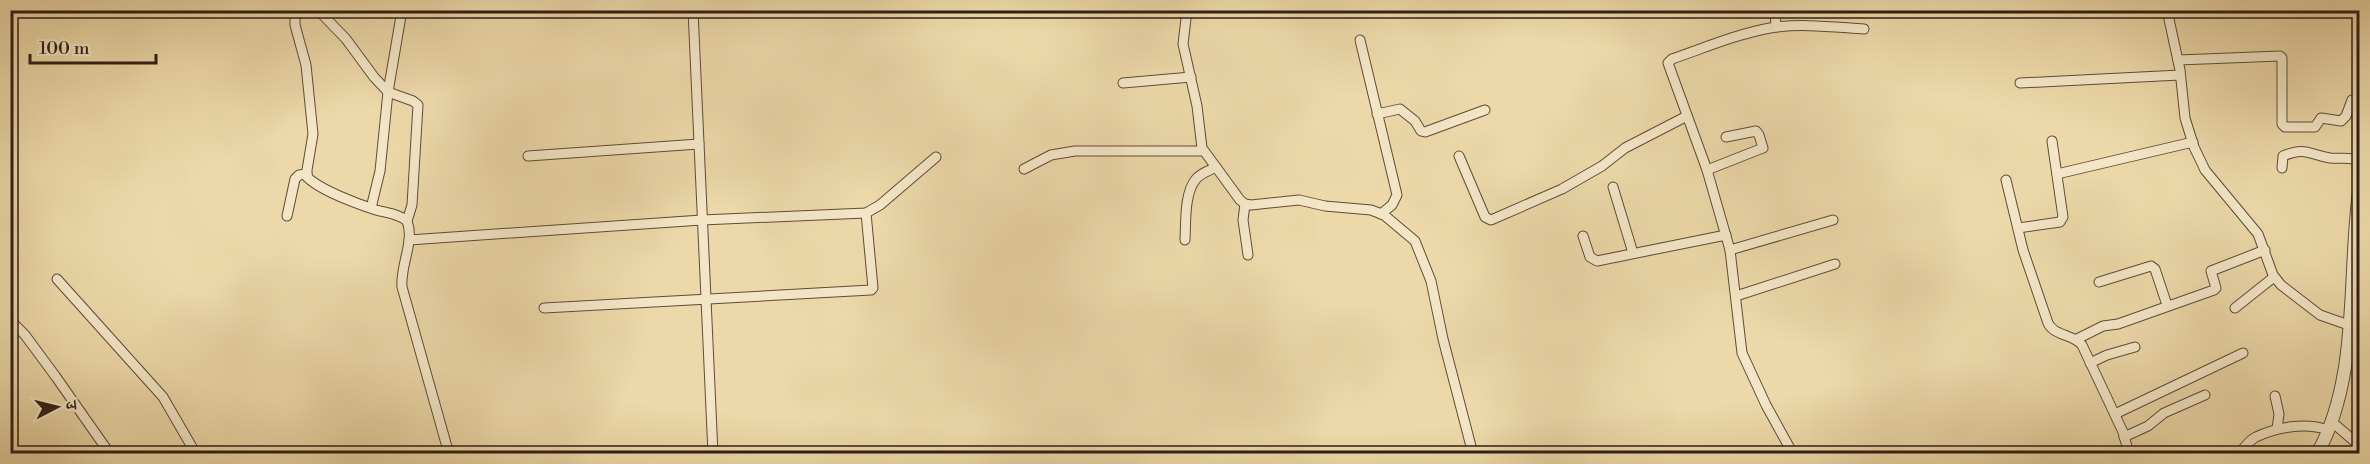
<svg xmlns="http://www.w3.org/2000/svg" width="2370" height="464" font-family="'Libre Bodoni','Noto Serif Devanagari',serif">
<rect width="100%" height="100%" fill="#ecd8a8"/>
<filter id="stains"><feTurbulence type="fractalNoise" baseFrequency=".00333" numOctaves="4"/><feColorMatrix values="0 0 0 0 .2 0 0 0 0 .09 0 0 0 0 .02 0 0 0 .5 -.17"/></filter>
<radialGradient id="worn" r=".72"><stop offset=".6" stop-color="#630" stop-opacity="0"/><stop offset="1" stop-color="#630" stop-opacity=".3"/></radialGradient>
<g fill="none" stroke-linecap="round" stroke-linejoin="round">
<g stroke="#5e4c3a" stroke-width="11">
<g id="minor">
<path d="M295 10V25L306 65 313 134 307 170V177C320 190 358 204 376 210 387 213 399 214 407 221 415 242 400 265 402 287L449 454"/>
<path d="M318 10 346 39 374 77 388 92 413 101 418 105 412 205 407 221"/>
<path d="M693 10 713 454"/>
<path d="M1187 10 1183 44 1197 106 1202 148 1240 200 1245 204 1251 205 1299 200 1325 206 1371 210 1384 215 1415 241 1431 281 1443 339 1473 454"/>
<path d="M1775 10 1776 27"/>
<path d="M2167 10 2180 70 2185 118 2194 147 2205 170 2258 234 2273 275 2281 285 2320 315 2360 329"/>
<path d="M1360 40 1397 195 1392 205 1381 214"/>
<path d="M2178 60 2280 56 2282 58V124L2285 127H2315L2321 118 2341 121 2346 116 2352 100 2360 101"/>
<path d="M1123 83 1191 77"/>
<path d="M2020 83 2180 75"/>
<path d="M1377 114 1400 109 1415 121 1421 131 1425 132 1485 110"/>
<path d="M528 156 699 144"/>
<path d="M1459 156 1485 217 1491 220 1562 189 1602 166 1625 148 1687 116"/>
<path d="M2282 168 2283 156C2306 146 2310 155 2330 158 2340 159 2350 157 2360 160"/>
<path d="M1024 169 1051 155 1075 151H1203"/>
<path d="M1707 170 1763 148 1759 135 1756 131 1726 137"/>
<path d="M2057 174 2193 142"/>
<path d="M2006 180 2023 250 2048 323C2054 336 2073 334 2082 345L2123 432 2129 454"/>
<path d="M1613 187 1633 253"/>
<path d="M1245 204 1243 220 1248 255"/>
<path d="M371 208 380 171 388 92 402 10"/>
<path d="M287 216 295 179 299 175 307 174"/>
<path d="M2018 228 2060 222 2063 217 2052 141"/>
<path d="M1583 236 1590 257 1597 261 1726 235"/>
<path d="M409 240 702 220 866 213 880 205 936 157"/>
<path d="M1185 240C1186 223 1184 193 1196 179 1201 173 1209 171 1216 167"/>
<path d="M1730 250 1833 220"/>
<path d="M57 279 163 397 196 454"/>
<path d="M2099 282 2151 266 2155 269 2167 305"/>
<path d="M1736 296 1835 264"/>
<path d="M544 308 871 290 873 288 866 213"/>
<path d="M2235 308 2274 277"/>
<path d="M10 320 25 335 56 377 110 454"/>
<path d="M2077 339 2103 326 2118 324 2214 290 2216 288 2211 271 2265 250"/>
<path d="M2090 363 2107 355 2135 347"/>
<path d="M2275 396 2279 414 2277 429"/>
<path d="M2115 414 2243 353"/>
<path d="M2332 422 2353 440 2360 443"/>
<path d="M2124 437 2148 426 2164 413 2205 395"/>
<path d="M1793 454 1766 405 1742 353 1730 250 1707 170 1668 63 1672 59C1704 48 1737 34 1770 28 1800 23 1833 27 1864 29"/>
<path d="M2239 454C2244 448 2249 440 2256 437 2277 427 2306 422 2328 430"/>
</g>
</g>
<g stroke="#5e4c3a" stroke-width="14">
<path id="tertiary" d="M2317 454C2361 376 2347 269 2360 184"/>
</g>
<use href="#minor" stroke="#f3e6c6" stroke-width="9"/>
<use href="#tertiary" stroke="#f3e6c6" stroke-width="12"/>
</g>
<rect width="2370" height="464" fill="none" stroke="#ecd8a8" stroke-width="36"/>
<rect x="12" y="12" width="2346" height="440" fill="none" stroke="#2f1e16" stroke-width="3"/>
<rect x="18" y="18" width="2334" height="428" fill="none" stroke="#2f1e16" stroke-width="1.5"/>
<g transform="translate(57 407) rotate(83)" stroke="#f3e6c6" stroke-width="4.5" paint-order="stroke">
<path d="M0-4.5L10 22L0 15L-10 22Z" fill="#2f1e16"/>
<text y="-9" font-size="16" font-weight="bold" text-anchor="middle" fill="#2f1e16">उ</text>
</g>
<path d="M30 54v9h126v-9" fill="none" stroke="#2f1e16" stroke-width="3"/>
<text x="39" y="54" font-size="18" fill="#2f1e16" stroke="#f3e6c6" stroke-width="4.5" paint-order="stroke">100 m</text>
<rect width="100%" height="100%" filter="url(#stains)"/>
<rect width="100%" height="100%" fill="url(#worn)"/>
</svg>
